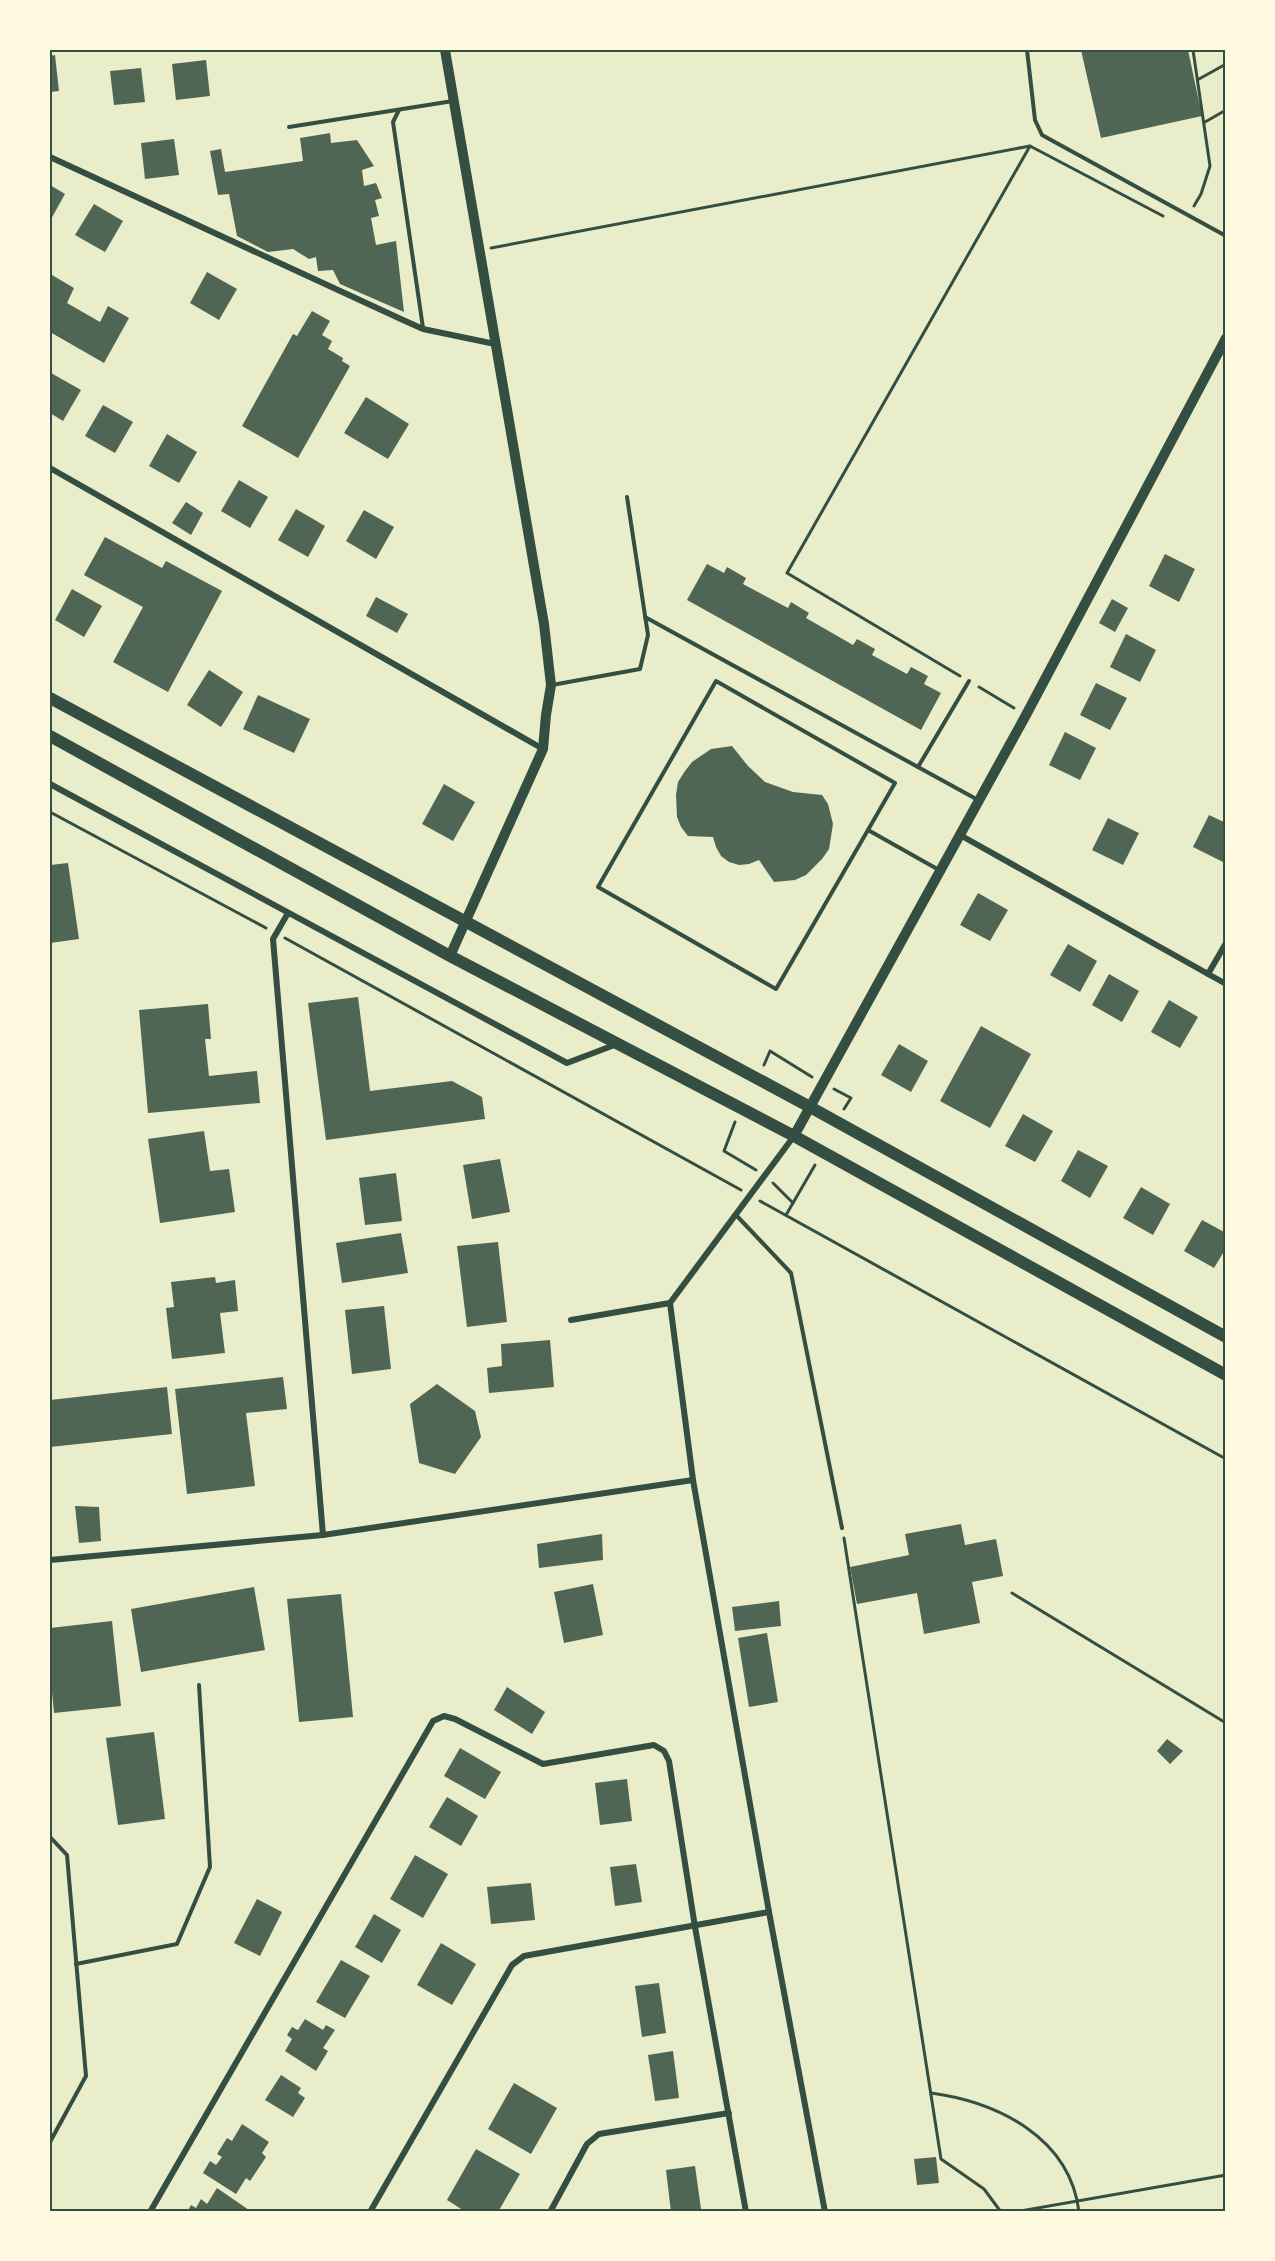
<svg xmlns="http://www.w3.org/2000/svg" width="1275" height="2261" font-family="'PT Serif',serif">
<rect width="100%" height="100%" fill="#e9edc9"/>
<g fill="#4f6655">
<path d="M1081 50H1188L1202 116 1101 138Z"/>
<path d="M55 55 59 91 50 92V56Z"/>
<path d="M206 60 210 96 176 100 172 64Z"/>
<path d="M141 68 145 102 114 105 110 71Z"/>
<path d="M330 133 331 143 357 140 374 166 362 170 364 186 376 183 382 198 375 200 379 216 371 218 376 245 396 241 404 312 340 284 333 270 318 271 316 257 309 259 293 249 268 252 237 236 229 194 218 195 210 151 221 149 225 172 303 161 300 138Z"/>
<path d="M174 139 179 175 145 179 141 143Z"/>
<path d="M50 185 65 194 50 221Z"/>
<path d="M94 204 123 221 105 252 75 235Z"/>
<path d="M207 272 237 289 219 320 190 303Z"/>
<path d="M52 275 74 288 67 303 100 322 108 306 129 318 104 363 50 332V280Z"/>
<path d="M312 311 330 321 322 335 332 341 328 349 343 358 342 361 350 366 298 458 242 426 293 334 297 336Z"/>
<path d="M51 373 81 390 63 421 50 413Z"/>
<path d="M366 397 409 424 388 459 344 433Z"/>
<path d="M103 405 133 422 115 453 85 436Z"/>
<path d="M167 434 197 452 179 483 149 466Z"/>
<path d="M239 480 268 497 250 528 221 511Z"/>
<path d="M186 502 203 513 191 535 172 523Z"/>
<path d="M296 509 325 526 308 557 278 540Z"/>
<path d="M364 510 394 527 376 559 346 541Z"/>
<path d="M105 537 162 568 166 561 222 591 168 692 113 662 143 607 84 575Z"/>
<path d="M1165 554 1195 569 1179 602 1149 586Z"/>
<path d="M707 564 724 573 727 567 746 578 743 584 788 608 791 602 809 613 806 618 853 645 857 639 875 649 872 655 907 674 911 667 928 676 924 684 941 693 921 730 687 600Z"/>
<path d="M72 589 102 606 84 637 55 620Z"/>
<path d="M376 597 408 614 397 633 366 616Z"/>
<path d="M1112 599 1128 608 1115 632 1099 623Z"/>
<path d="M1126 634 1156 650 1140 682 1110 667Z"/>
<path d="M209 670 243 692 221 727 187 705Z"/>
<path d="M1096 683 1127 698 1110 730 1080 715Z"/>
<path d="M258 695 310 719 294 753 243 729Z"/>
<path d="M1065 732 1096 748 1080 780 1049 765Z"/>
<path d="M732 746 748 766 765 782 793 792 822 795 828 804 833 824 829 849 822 859 806 875 795 880 774 882 759 860 749 864 739 865 729 862 721 856 716 847 713 837 688 836 681 827 677 817 676 795 678 782 685 771 692 762 711 749Z"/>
<path d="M444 784 475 802 453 841 422 824Z"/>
<path d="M1209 815 1226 823V858L1223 862 1193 847Z"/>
<path d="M1108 818 1139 833 1123 865 1092 850Z"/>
<path d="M68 863 79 939 50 943V865Z"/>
<path d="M978 893 1008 910 990 941 960 925Z"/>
<path d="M1068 944 1097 961 1080 992 1050 975Z"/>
<path d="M1109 974 1139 991 1122 1022 1092 1005Z"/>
<path d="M358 997 370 1091 452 1081 482 1097 485 1119 326 1140 308 1003Z"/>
<path d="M1169 1000 1198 1017 1180 1048 1151 1032Z"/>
<path d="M208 1004 211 1039H205L209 1076 257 1071 260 1103 148 1113 139 1010Z"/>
<path d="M981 1026 1031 1054 990 1128 940 1101Z"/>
<path d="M899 1044 928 1061 911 1092 881 1075Z"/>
<path d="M1023 1114 1053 1131 1035 1162 1005 1146Z"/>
<path d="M204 1131 210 1171 229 1169 235 1212 160 1223 148 1139Z"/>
<path d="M1078 1150 1108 1166 1090 1198 1061 1181Z"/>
<path d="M500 1159 510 1212 472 1219 463 1165Z"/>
<path d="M396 1173 402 1221 365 1225 359 1178Z"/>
<path d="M1141 1187 1170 1204 1153 1235 1123 1218Z"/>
<path d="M1202 1220 1226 1233V1248L1214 1268 1184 1251Z"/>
<path d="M401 1233 408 1273 342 1283 336 1243Z"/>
<path d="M498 1242 507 1322 467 1327 457 1246Z"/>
<path d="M215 1277 216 1283 235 1280 238 1311 220 1313 225 1353 172 1359 166 1308 174 1307 171 1282Z"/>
<path d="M384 1306 391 1369 352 1374 345 1310Z"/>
<path d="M550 1340 554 1387 489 1393 487 1368 502 1366 501 1344Z"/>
<path d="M283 1377 287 1409 246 1413 255 1486 187 1494 175 1389Z"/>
<path d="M437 1384 475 1411 481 1437 455 1474 419 1463 410 1404Z"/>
<path d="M167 1387 172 1434 50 1447V1400Z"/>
<path d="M75 1506 99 1507 101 1541 79 1543Z"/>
<path d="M961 1524 965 1545 996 1539 1003 1576 972 1582 980 1623 924 1634 917 1593 857 1604 850 1567 909 1555 905 1534Z"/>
<path d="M602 1534 603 1560 539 1568 537 1544Z"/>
<path d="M593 1584 603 1635 564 1643 554 1592Z"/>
<path d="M254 1587 265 1650 141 1672 131 1609Z"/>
<path d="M341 1594 353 1717 299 1722 287 1599Z"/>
<path d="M779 1601 781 1626 735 1631 732 1607Z"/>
<path d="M112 1621 121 1706 54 1713 50 1671V1628Z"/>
<path d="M767 1633 778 1702 749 1707 738 1638Z"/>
<path d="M507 1687 545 1712 532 1734 494 1710Z"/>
<path d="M154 1732 165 1819 118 1825 106 1738Z"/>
<path d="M1167 1739 1183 1751 1170 1764 1157 1751Z"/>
<path d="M460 1748 501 1772 485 1799 444 1776Z"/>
<path d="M627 1779 632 1821 600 1825 595 1783Z"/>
<path d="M447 1797 478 1816 461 1846 429 1827Z"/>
<path d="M415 1855 448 1874 423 1918 390 1899Z"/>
<path d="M636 1864 642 1902 615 1906 610 1867Z"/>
<path d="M531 1883 535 1920 491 1924 487 1887Z"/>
<path d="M257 1899 282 1912 260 1956 234 1943Z"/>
<path d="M374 1914 401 1930 382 1963 355 1947Z"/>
<path d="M441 1943 476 1964 452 2005 417 1985Z"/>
<path d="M341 1960 370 1976 345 2018 316 2002Z"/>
<path d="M659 1983 666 2033 642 2037 635 1986Z"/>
<path d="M305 2019 323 2030 326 2025 335 2030 323 2048 328 2051 316 2071 285 2051 292 2039 287 2035 292 2027 298 2030Z"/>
<path d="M673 2051 679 2098 655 2101 648 2055Z"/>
<path d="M281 2075 301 2088 298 2093 305 2098 293 2117 265 2100Z"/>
<path d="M514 2083 557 2108 531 2154 488 2129Z"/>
<path d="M242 2124 269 2142 262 2153 266 2157 250 2181 246 2178 236 2194 203 2173 210 2161 216 2165 222 2157 217 2154 227 2138 232 2141Z"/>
<path d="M476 2149 520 2174 498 2212H466L447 2200Z"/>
<path d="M936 2157 939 2183 917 2185 914 2159Z"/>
<path d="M695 2166 701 2209 671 2212 666 2170Z"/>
<path d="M217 2188 249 2210 248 2212H187L191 2205 196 2208 201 2199 207 2204Z"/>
</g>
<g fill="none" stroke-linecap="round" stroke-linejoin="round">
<g stroke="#344e41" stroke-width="3">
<path d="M1193 50 1210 166 1201 194 1194 206"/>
<path d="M1199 79 1226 64"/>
<path d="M1205 122 1226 110"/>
<path d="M491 248 1030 146 1163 216"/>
<path d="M960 676 787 573 1030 146"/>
<path d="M979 687 1014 708"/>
<path d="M50 812 266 928"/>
<path d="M285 938 741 1190"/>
<path d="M764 1065 770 1051 812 1077"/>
<path d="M834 1089 851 1098 844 1109"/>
<path d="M735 1122 724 1151 756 1170"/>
<path d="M773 1183 793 1203"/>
<path d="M760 1201 1226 1459"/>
<path d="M786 1215 815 1165"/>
<path d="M844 1538 941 2159 984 2189 1001 2212"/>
<path d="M1012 1593 1226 1723"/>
<path d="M931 2093C997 2102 1070 2137 1079 2212"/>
<path d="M1014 2212 1226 2175"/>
</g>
<g stroke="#344e41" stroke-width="4">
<path d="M1027 50 1035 120 1042 135 1226 236"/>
<path d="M399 110 393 122 423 328"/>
<path d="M289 127 453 101"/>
<path d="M645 617 978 800"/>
<path d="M552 685 640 669 648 635 627 497"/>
<path d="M918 767 969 681"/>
<path d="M868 830 776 989 598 887 716 681 895 783 868 830 939 870"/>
<path d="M736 1215 791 1273 842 1528"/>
<path d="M50 1837 67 1855 86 2076 50 2142"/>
<path d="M76 1964 177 1944 210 1867 199 1685"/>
</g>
<g stroke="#344e41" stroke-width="6">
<path d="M50 157 403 320 423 329 495 344"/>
<path d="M50 468 543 749"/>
<path d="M50 784 567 1063 617 1044"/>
<path d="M960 835 1226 984"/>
<path d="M288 913 273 939 323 1535"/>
<path d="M1208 974 1226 943"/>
<path d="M794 1136 670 1303 693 1480 769 1912 825 2212"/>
<path d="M571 1320 670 1303"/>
<path d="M50 1560 323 1535 693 1480"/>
<path d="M150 2212 433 1721 444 1716 455 1719 543 1764 654 1745 664 1751 669 1761 695 1927 746 2212"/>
<path d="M370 2212 512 1965 524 1956 769 1912"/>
<path d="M550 2212 587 2144 599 2134 729 2113"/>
</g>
<g stroke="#344e41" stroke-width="10">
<path d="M445 50 544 624 551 685 546 715 543 749 450 956"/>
<path d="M794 1136 1026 715 1226 338"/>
</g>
<g stroke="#344e41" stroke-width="12">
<path d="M50 698 810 1107 1226 1337"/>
<path d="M50 736 450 956 794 1136 1226 1375"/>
</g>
</g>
<rect width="1275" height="2261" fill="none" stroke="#fefae0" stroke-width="102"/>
<rect x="51" y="51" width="1173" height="2159" fill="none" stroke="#344e41" stroke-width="2"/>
</svg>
